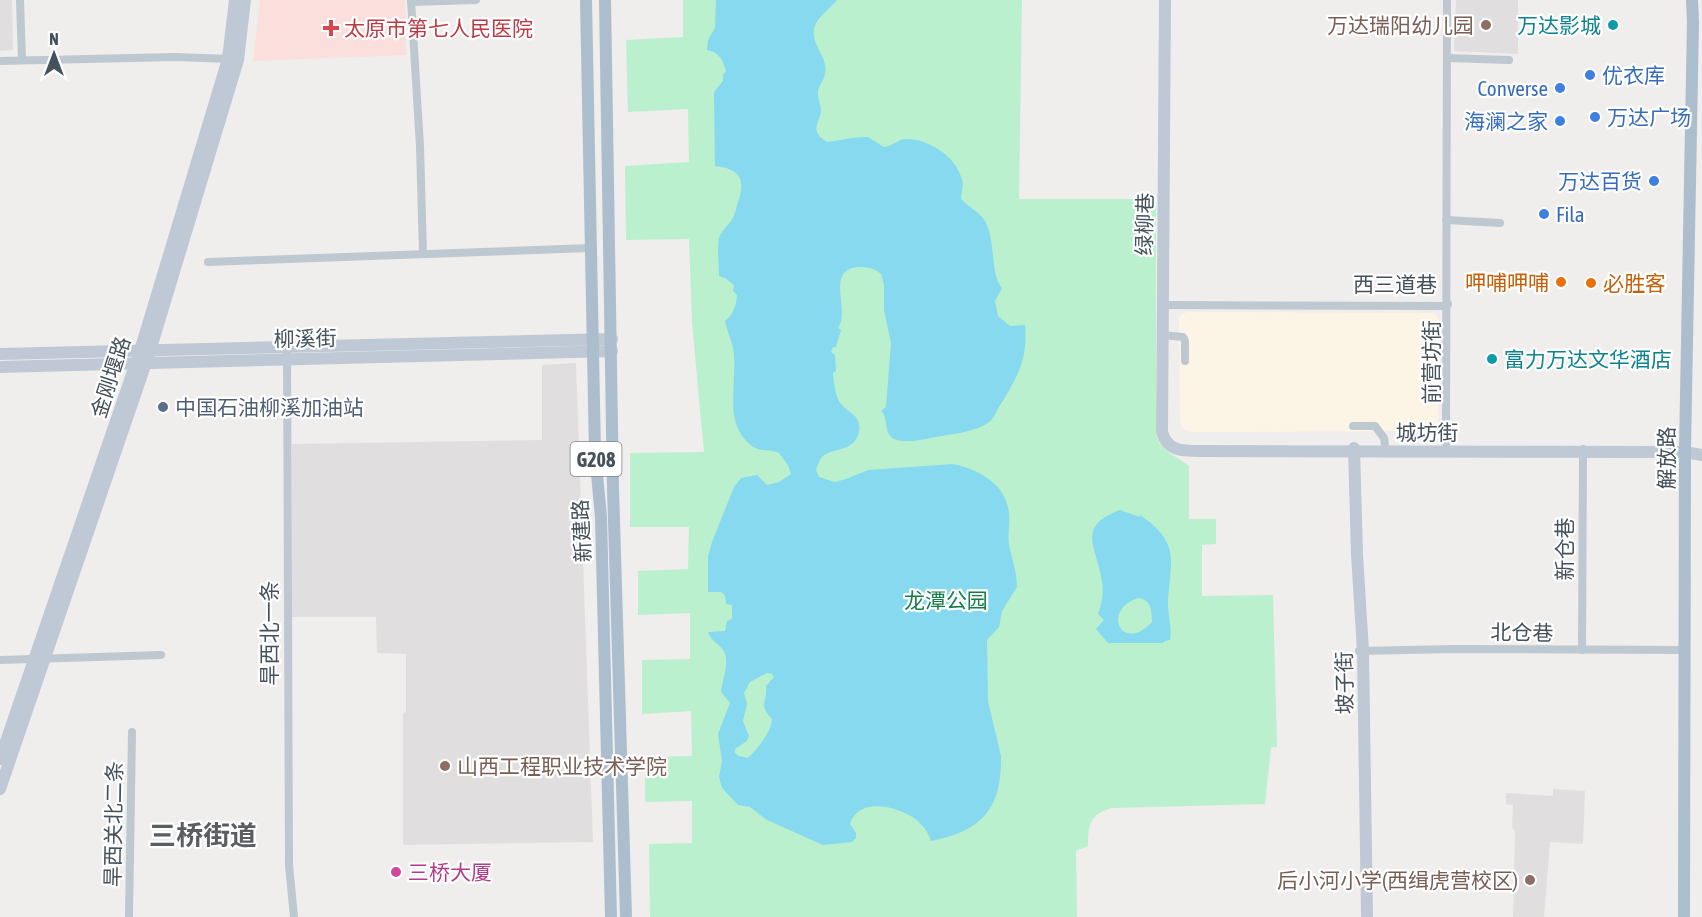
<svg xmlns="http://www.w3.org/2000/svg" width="1702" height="917" font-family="'Asap Condensed','Noto Sans SC',sans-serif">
<rect width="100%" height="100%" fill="#f0eded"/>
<path fill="#fcf5e6" d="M1187 312 1434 313 1440 321 1438 426 1434 431H1430L1192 432 1185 430 1181 425 1180 415 1179 319 1181 315Z"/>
<g fill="#e1dedf">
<path d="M0 0H12L13 50 0 51Z"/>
<path d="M1456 0H1518V54L1454 51Z"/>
<path d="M576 363 593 842 403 845V713L406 712V654L377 653 376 617H291L292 444 542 440V365Z"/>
<path d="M1553 789 1585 791 1583 844 1550 842 1544 917H1513L1515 832 1512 827 1513 805 1506 804V793L1553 796Z"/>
</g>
<path fill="#fbdfdd" d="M260 0H405L406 55 253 61Z"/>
<path fill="#baf0ce" d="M683 0H1022L1019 199H1156V434C1160 452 1176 455 1189 466V519H1216V544L1202 545V596L1273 595 1277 747H1271L1265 804 1112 808C1089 814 1088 826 1088 846L1076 851 1077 917H650L649 844 692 843V801L645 802V757L692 756 691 711 642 714V660L690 659V613L638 615V571L688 569 689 527H630V453L704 452 692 323 689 239 626 240 625 166 689 162 688 109 628 112 626 40 683 37Z"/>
<g fill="#86d9ee" fill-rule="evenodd">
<path d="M716 0H837C830 9 816 18 814 29 811 45 829 58 825 74 824 80 819 85 818 91 817 98 821 104 821 110 820 124 808 130 827 142 841 140 854 137 868 137L884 147C893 146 898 139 907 139 929 139 957 157 962 180 964 186 961 193 961 199 968 207 980 212 985 221 996 240 990 275 1002 288L995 301 998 316 1010 326 1025 325C1028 360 1017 378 999 407 996 412 994 418 989 422 976 432 952 434 936 437 924 439 906 444 894 439 883 433 889 418 881 411L886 407 891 343 884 310V285L881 274C875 268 867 267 859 267 824 269 851 311 838 328L841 330 836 347H833L831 352 835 355 836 371 833 373C834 383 835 393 839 401 846 413 862 414 859 431 856 450 838 448 826 454 820 457 818 464 816 470L819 477 835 482 846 479 868 470 953 464C974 468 1001 481 1007 504 1012 517 1007 532 1009 545 1012 559 1017 573 1017 587L1002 611 999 627 987 640 988 701 1001 756C1002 809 982 831 931 841 929 835 926 829 921 824 906 808 859 794 850 824L856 833V838L852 842 823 845 767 820 750 807 738 805 722 788 719 777 722 761 718 734 730 703 721 692C722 680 731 661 723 650 718 643 711 641 708 632L725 631 727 621 732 619V605L726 604 725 595 721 592H708V557L712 542 734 487 741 478 757 475 767 485 779 482 791 474 788 465 779 453C770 449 760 452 752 446 721 423 739 380 733 348 731 339 727 331 725 321 734 314 736 306 737 295L733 291 734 285 725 278 719 276C719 265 717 249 719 238 721 231 729 225 733 218 735 214 736 209 737 205 746 181 742 169 715 166L714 92 723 81V75L726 71C723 60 719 52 707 50L708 40 715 28ZM767 673 772 674 774 677 766 686C768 703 757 703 772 719 772 731 757 750 748 758L739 756 735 753V749L747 741 749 736 743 721 747 704 744 693 750 682Z"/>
<path d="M1120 510 1140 517V515C1182 544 1170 561 1168 603 1168 616 1172 627 1170 640L1165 641 1163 643H1108L1096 629 1104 620 1098 614C1102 603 1104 592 1102 581 1097 546 1075 527 1120 510ZM1138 598C1151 599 1152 611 1152 622 1123 654 1100 611 1138 598Z"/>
</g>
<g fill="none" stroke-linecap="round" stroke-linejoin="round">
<g stroke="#bec8d0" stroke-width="8">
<path d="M20 0 22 60"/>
<path d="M411 0 420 146 423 254"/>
<path d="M1447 0 1446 448 1447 452"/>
<path d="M411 2 476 0"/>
<path d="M1447 58 1509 60"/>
<path d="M0 61 175 57 230 59"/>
<path d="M1446 220 1500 223"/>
<path d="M208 262 591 248"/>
<path d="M1162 305 1445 306 1448 304"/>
<path d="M1162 335 1183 337 1185 341V361"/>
<path d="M287 348 289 865 294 917"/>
<path d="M1353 426H1375L1384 438 1386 451"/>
<path d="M1582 650 1583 449"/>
<path d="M1359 651 1454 649 1686 650"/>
<path d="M0 660 161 655"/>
<path d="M129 917 132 732"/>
</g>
<g stroke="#bec9d5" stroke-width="12">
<path d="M1165 0 1162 432C1167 451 1182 451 1199 451L1685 452 1702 455"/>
<path d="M0 354 612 339"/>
<path d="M0 367 612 351"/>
<path d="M1354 448 1357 554 1363 651 1367 917"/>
<path d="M0 759 140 351 228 59 235 0"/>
<path d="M0 789 150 351 238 60 245 0"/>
</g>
<g stroke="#acbdcd" stroke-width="12">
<path d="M586 0 595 453 601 517 611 917"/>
<path d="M605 0 613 488 626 917"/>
<path d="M1684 917 1685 448 1693 22 1692 0"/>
</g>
</g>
<g fill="#8d6e63" stroke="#fff" stroke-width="2">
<circle cx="1486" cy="25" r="6"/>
<circle cx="445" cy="766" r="6"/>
<circle cx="1530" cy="880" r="6"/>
</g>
<g fill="#0f9aa8" stroke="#fff" stroke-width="2">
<circle cx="1613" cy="25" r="6"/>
<circle cx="1492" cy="359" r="6"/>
</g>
<path fill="#e0444e" stroke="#fff" stroke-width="2" d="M328 19h6v6h6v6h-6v6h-6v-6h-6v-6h6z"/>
<g fill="#3f7fe0" stroke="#fff" stroke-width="2">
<circle cx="1590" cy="75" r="6"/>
<circle cx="1560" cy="88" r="6"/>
<circle cx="1595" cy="117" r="6"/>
<circle cx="1560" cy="121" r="6"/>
<circle cx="1654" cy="181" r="6"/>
<circle cx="1544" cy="214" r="6"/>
</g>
<g fill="#e8710a" stroke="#fff" stroke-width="2">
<circle cx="1561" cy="282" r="6"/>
<circle cx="1591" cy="283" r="6"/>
</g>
<circle fill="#5c6f8a" stroke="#fff" stroke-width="2" cx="163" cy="407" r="6"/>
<circle fill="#d1479c" stroke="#fff" stroke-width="2" cx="396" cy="872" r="6"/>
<g text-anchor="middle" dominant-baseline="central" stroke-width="4.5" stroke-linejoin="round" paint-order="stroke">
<rect fill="#fff" stroke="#7d858c" stroke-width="1.5" x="570.5" y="442" width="51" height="34" rx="4.5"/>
<g font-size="20" font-weight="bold" fill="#45515b">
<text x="596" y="459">G208</text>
</g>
<g font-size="21" fill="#785e54" stroke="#fff" text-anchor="end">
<text x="1474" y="25">万达瑞阳幼儿园</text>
<text x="457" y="766" text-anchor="start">山西工程职业技术学院</text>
<text x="1518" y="880">后小河小学(西缉虎营校区)</text>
</g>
<g font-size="21" fill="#0d838f" stroke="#fff" text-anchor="end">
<text x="1601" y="25">万达影城</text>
<text x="1504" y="359" text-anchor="start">富力万达文华酒店</text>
</g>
<g font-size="21" fill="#be3a42" stroke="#fff" text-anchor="start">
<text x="344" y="28">太原市第七人民医院</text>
</g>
<g font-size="21" fill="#366cbe" stroke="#fff" text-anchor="start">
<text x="1602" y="75">优衣库</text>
<text x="1548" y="88" text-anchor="end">Converse</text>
<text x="1607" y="117">万达广场</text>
<text x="1548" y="121" text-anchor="end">海澜之家</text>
<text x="1642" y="181" text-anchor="end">万达百货</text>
<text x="1556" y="214">Fila</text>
</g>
<g font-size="21" fill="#45515b" stroke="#fff">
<text transform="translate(1144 224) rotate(-89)">绿柳巷</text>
<text x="1395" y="284">西三道巷</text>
<text transform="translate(305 338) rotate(-1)">柳溪街</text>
<text transform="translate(1431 362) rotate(-90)">前营坊街</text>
<text transform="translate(110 377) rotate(-72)">金刚堰路</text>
<text x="1427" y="432">城坊街</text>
<text transform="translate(1666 458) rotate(-90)">解放路</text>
<text transform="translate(581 531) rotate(-93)">新建路</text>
<text transform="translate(1564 549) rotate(-90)">新仓巷</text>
<text transform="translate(1522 632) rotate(1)">北仓巷</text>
<text transform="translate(269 633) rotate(-90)">旱西北一条</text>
<text transform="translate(1344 683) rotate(-91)">坡子街</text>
<text transform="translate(113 824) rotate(-89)">旱西关北二条</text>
</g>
<g font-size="21" fill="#c56008" stroke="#fff" text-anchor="end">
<text x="1549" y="282">呷哺呷哺</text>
<text x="1603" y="283" text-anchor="start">必胜客</text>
</g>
<g font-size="21" fill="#4e5e75" stroke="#fff" text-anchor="start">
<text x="175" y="407">中国石油柳溪加油站</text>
</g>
<g font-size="21" fill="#157e48" stroke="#fff">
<text x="946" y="600">龙潭公园</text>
</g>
<g font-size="21" fill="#b23c85" stroke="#fff" text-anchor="start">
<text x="408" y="872">三桥大厦</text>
</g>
<g font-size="27" font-weight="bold" fill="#5a5e63" stroke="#fff">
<text x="203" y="835">三桥街道</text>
</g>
</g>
<g transform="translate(54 54)" stroke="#ffffff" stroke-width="4.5" paint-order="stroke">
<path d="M0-4.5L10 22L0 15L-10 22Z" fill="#45515b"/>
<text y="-9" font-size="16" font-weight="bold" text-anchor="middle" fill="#45515b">N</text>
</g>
</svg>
